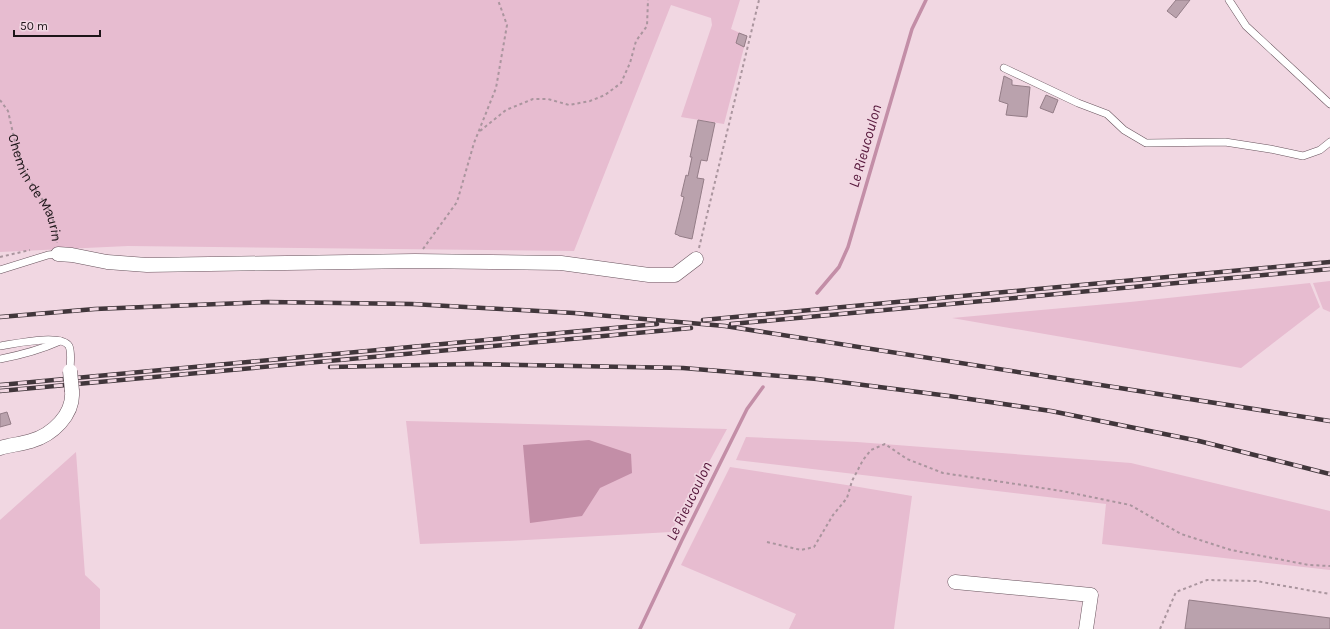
<svg xmlns="http://www.w3.org/2000/svg" width="1330" height="629" font-family="Karla,sans-serif">
<rect width="100%" height="100%" fill="#f1d7e2"/>
<g fill="#e7bcd0">
<path d="M0 0H740L731 29 747 36 724 124 681 117 712 25 711 18 671 5 574 251 128 246 0 252Z"/>
<path d="M1330 281V312L1323 309 1313 283Z"/>
<path d="M1310 283 1320 307 1241 368 952 318 1130 302Z"/>
<path d="M406 421 727 429 671 532 506 541 420 544Z"/>
<path d="M746 437 857 442 1131 463 1330 511V570L1102 544 1106 504 736 460Z"/>
<path d="M76 452 85 575 100 589V629H0V520Z"/>
<path d="M730 467 853 486 912 496 894 629H789L796 614 681 565Z"/>
</g>
<path fill="#c38ea7" d="M589 440 631 454 632 473 600 488 582 516 530 523 523 445Z"/>
<g fill="none" stroke-linecap="round" stroke-linejoin="round">
<g stroke="#c38ea7" stroke-width="3.5">
<path d="M817 293 839 267 848 247 912 29 926 0"/>
<path d="M640 629 682 540 747 409 763 387"/>
</g>
</g>
<g fill="#baa2ad" stroke="#947d87">
<path d="M1176 0H1190L1176 18 1167 11Z"/>
<path d="M739 33 747 36 744 47 736 43Z"/>
<path d="M1004 76 1012 80V85L1030 87 1027 117 1006 115 1008 104 999 101Z"/>
<path d="M1046 95 1058 100 1053 113 1040 108Z"/>
<path d="M698 120 715 123 707 161 701 160 697 178 704 179 692 239 679 236 678 235 675 234 684 197 681 196 686 175 688 176 692 157H690Z"/>
<path d="M7 412 11 424 0 427V414Z"/>
<path d="M1189 600 1330 618V629H1185Z"/>
</g>
<g fill="none" stroke-linecap="round" stroke-linejoin="round">
<g stroke="#68535d" stroke-width="8">
<g id="lane">
<path d="M1229 0 1246 26 1330 104"/>
<path d="M1004 68 1078 103 1107 114 1124 130 1146 143 1225 142 1270 149 1303 156 1320 150 1330 142"/>
<path d="M0 270 48 255 58 254"/>
<path d="M0 346C14 344 61 333 69 346 72 353 70 364 70 371"/>
<path d="M0 359C21 355 40 350 60 341"/>
</g>
</g>
<g stroke="#68535d" stroke-width="15">
<g id="street">
<path d="M58 254 72 255 107 262 147 265 415 261 561 263 649 275H675L696 259"/>
<path d="M0 448C10 445 21 444 31 441 52 435 74 415 72 391"/>
<path d="M955 582 1091 595 1086 629"/>
</g>
</g>
<g stroke="#aa959e" stroke-width="2" stroke-dasharray="3 3" stroke-linecap="butt">
<path id="s1" d="M0 100 8 111 15 142 24 171 51 213 56 231 57 243"/>
<path d="M480 131 506 110 533 99H548L569 105 590 101 605 95 621 83 630 63 636 41 647 26 648 0"/>
<path d="M699 248 759 0"/>
<path d="M423 249 457 202 474 143 496 88 507 25 498 0"/>
<path d="M0 257 30 250"/>
<path d="M767 542 801 550 814 547 833 515 847 498 852 481 863 460 871 450 885 444 907 459 943 473 1062 491 1130 505 1181 534 1231 550 1309 565 1330 566"/>
<path d="M1160 629 1176 592 1207 580 1256 581 1330 594"/>
</g>
<use href="#lane" stroke="#fff" stroke-width="7"/>
<use href="#street" stroke="#fff" stroke-width="14"/>
<g stroke="#41363b" stroke-width="4.5">
<g id="rail">
<path d="M0 317 95 309 268 302 412 304 574 313 725 326 1330 421"/>
<path d="M703 320 1330 262"/>
<path d="M731 324 1330 269"/>
<path d="M330 367 472 364 683 368 817 379 949 396 1051 411 1199 441 1330 474"/>
<path d="M0 385 657 324"/>
<path d="M0 391 691 328"/>
</g>
</g>
<use href="#rail" stroke="#f1d7e2" stroke-width="3" stroke-dasharray="9" stroke-linecap="butt"/>
<g stroke="#68535d" stroke-width="15" stroke-linecap="butt">
<path id="street-bridge" d="M70 371 72 391"/>
</g>
<use href="#street-bridge" stroke="#fff" stroke-width="14"/>
</g>
<g text-anchor="middle" dominant-baseline="central" stroke-width="3.5" stroke-linejoin="round" paint-order="stroke">
<g font-size="14" fill="#1d1418" stroke="#f1d7e2">
<text stroke="none"><textPath href="#s1" startOffset="96">Chemin de Maurin</textPath></text>
</g>
<g font-size="15" font-style="italic" fill="#55163a" stroke="#f1d7e2">
<text transform="translate(865 146) rotate(-74)">Le Rieucoulon</text>
<text transform="translate(689 501) rotate(-64)">Le Rieucoulon</text>
</g>
</g>
<path d="M14 30v6h86v-6" fill="none" stroke="#1d1418" stroke-width="2"/>
<text x="20" y="30" font-size="12" fill="#1d1418" stroke="#f1d7e2" stroke-width="3" paint-order="stroke">50 m</text>
</svg>
